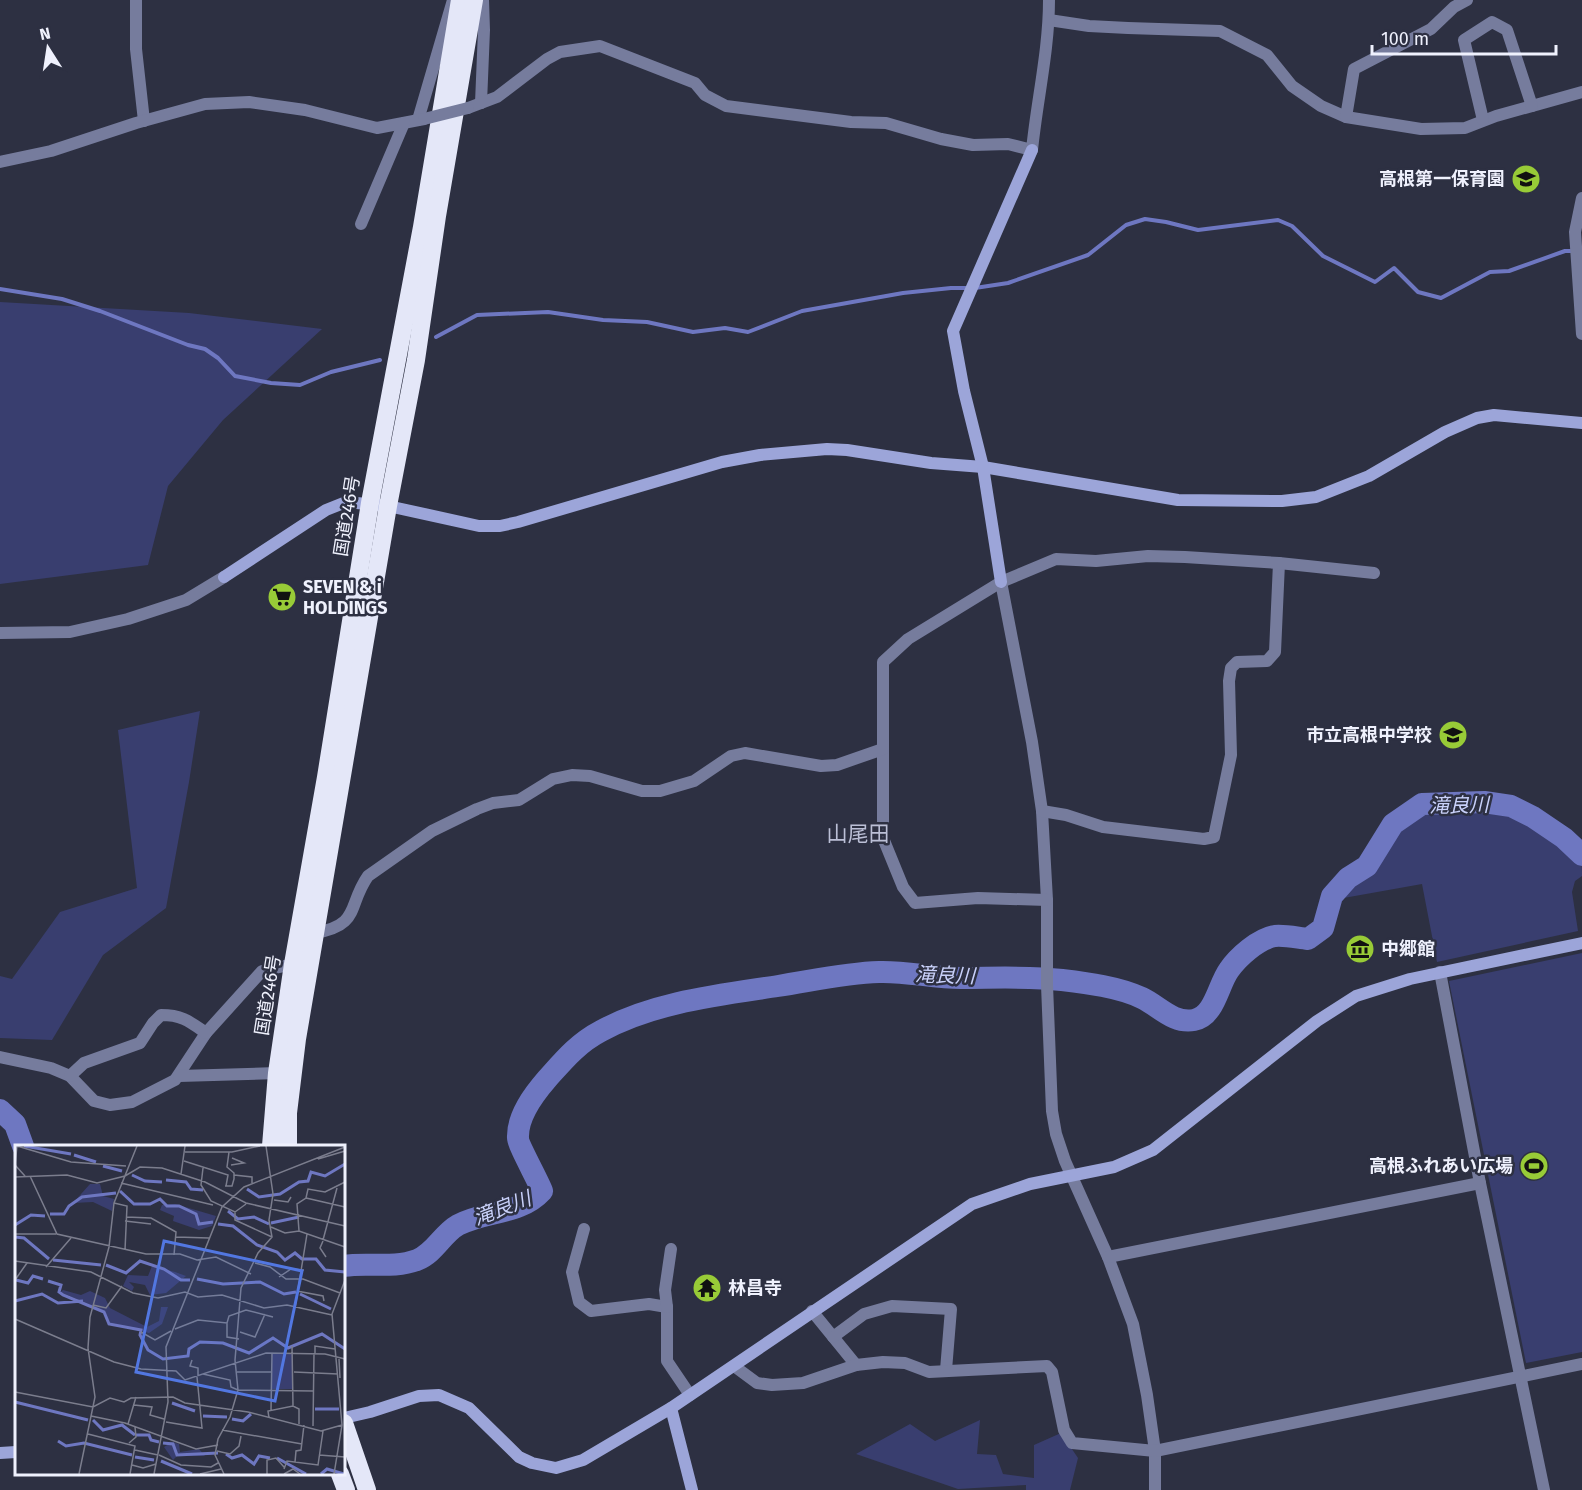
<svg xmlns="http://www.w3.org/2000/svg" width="1582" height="1490" font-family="'Fira Sans','Noto Sans JP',sans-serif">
<rect width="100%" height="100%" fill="#2d3042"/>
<g fill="#393e6f">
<path d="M0 302 189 313 322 329 223 420 168 486 148 565 0 584Z"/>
<path d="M200 711 189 782 166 908 103 955 52 1040 0 1038V976L12 979 60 912 137 888 118 730Z"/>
<path d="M1459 810C1476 810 1493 810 1510 813 1536 818 1567 839 1581 862 1582 866 1582 871 1582 876L1575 881 1572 892 1578 931 1437 962 1422 884 1338 899C1351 888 1366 879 1376 865 1390 847 1401 817 1426 813 1437 811 1448 811 1459 810Z"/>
<path d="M1582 953V1352L1526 1363 1449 981Z"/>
<path d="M980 1420 977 1454 996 1455 1003 1474 1034 1478V1445L1061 1433 1078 1458 1070 1490H1026V1485L958 1489 856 1454 910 1424 935 1441Z"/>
</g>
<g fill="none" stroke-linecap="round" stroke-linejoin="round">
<g stroke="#6e77c1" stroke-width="4">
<path d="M975 288 1008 283 1088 255 1126 225 1145 219 1166 222 1198 230 1278 220 1292 226 1323 256 1375 282 1394 268 1418 292 1441 298 1490 272 1509 271 1565 251H1574"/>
<path d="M0 289 62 299 100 311 188 345 205 349 218 358 235 376 271 383 300 385 331 372 380 360"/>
<path d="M436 337 477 315 548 312 603 320 647 322 693 332 725 328 748 332 802 311 903 293 951 288H968"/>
</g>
<g stroke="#6e77c1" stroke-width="22">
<path d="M0 1110 15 1124 23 1146"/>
<path d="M344 1266C367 1262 393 1269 417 1260 435 1253 442 1234 458 1225 486 1210 520 1215 542 1191 538 1180 518 1145 518 1138 517 1116 534 1094 547 1079 564 1060 578 1043 601 1031 654 1002 719 995 778 986 811 981 845 973 879 972 906 971 933 978 961 978 994 978 1028 976 1062 980 1087 983 1119 987 1142 998 1159 1006 1173 1024 1194 1020 1215 1016 1218 985 1229 970 1238 957 1258 939 1275 936 1285 935 1298 938 1308 939L1323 928 1332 896 1348 878 1367 866 1393 824 1422 804 1484 802 1511 806 1533 817 1564 838 1582 855"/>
</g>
<g stroke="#767c9d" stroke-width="12">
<path d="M136 0V49L144 121"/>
<path d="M1049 20 1089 26 1128 28 1220 31 1267 55 1292 86 1321 106 1346 117 1421 129 1465 128 1496 116 1582 92"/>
<path d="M481 103 484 30 483 0"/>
<path d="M468 108 497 97 547 59 560 52 600 46 695 83 705 95 726 106 851 122 886 123 941 139 973 145 1008 144 1032 150C1037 100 1049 50 1049 0"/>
<path d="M1346 117 1354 69 1431 29 1454 7 1467 0"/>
<path d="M418 120 453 0"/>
<path d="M1483 120 1464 40 1492 22 1507 30 1532 106"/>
<path d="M0 162 51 151 136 123 205 104 249 102 305 110 377 128 424 119"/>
<path d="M1582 198 1575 232 1582 334"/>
<path d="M361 224 404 123"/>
<path d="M1001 582 1032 742 1042 811 1047 900V985L1052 1111 1056 1134 1065 1161 1108 1257 1133 1324 1147 1395 1155 1451V1490"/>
<path d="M0 633 70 632 128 619 186 600 224 577"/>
<path d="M883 749V838L903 887 915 903 978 898 1047 900"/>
<path d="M1042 811 1066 815 1103 827 1204 839 1214 837 1231 755 1229 681 1231 668 1237 662 1267 661 1275 652 1279 563"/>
<path d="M315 933C361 925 347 906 368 876L432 831 477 809 493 803 519 800 553 779 572 775 590 776 642 791H660L694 781 731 756 745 753 821 766 837 765 883 749V662L908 639 1001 582 1056 559 1096 561 1148 556 1185 557 1279 563 1374 573"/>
<path d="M1440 972 1480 1183 1544 1490"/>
<path d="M0 1057 51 1068 70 1076 94 1101 110 1105 132 1102 175 1080 206 1033 262 971 293 964"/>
<path d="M70 1076 84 1063 140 1043 153 1023 161 1015C182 1015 189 1021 206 1033"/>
<path d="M179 1076 277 1073"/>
<path d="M584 1229 572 1272 579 1302 591 1311 649 1304 667 1307V1361L690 1395"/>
<path d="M1108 1257 1480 1183"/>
<path d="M667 1307 665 1290 671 1249"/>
<path d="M812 1311 856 1365"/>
<path d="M833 1337 864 1314 892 1306 951 1309 946 1370"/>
<path d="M734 1366 757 1383 772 1385 803 1383 856 1365 883 1362 905 1363 929 1372 1047 1366 1052 1372 1064 1430 1072 1443 1155 1451 1582 1364"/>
</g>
<g stroke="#9ca5d9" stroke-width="12">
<path d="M224 577 326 510 346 502 388 506 479 526H500L518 522 722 462 760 455 827 449 847 450 931 463 983 467 1178 500 1282 501 1316 497 1369 476 1445 432 1477 418 1494 415 1582 423"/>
<path d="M1001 582 983 467 964 391 953 331 1032 150"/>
<path d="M671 1408 692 1490"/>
<path d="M344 1418 370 1412 419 1396 439 1395 469 1408 519 1457 532 1463 556 1468 583 1460 671 1408 972 1204 1030 1184 1114 1167 1153 1150 1317 1021 1356 996 1410 979 1582 943"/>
<path d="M0 1453 16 1452"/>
</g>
<g stroke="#e4e7f8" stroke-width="18">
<path d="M271 1146 277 1073 293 964 326 777 370 503 422 227 460 0"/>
<path d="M288 1146V1113L297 1039 388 506 416 360 437 216 474 0"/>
<path d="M344 1423 367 1490"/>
<path d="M340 1474 346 1490"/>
</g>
<path stroke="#767c9d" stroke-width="12" d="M424 119 468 108"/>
</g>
<defs>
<g id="school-disc" transform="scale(1.5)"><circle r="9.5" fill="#98cb37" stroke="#2d3042"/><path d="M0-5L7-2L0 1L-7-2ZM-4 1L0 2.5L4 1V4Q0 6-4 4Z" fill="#111"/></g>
<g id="supermarket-disc" transform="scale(1.5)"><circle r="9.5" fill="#98cb37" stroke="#2d3042"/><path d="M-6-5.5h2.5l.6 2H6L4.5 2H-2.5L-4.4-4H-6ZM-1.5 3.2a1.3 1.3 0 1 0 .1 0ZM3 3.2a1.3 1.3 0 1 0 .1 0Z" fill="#111"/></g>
<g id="museum-disc" transform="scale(1.5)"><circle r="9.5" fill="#98cb37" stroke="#2d3042"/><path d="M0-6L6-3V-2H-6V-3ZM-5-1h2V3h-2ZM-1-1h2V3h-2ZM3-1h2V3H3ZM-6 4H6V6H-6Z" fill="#111"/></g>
<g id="stadium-disc" transform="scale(1.5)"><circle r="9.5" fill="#98cb37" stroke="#2d3042"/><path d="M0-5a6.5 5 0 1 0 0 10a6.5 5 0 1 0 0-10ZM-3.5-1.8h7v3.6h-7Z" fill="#111"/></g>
<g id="temple-disc" transform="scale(1.5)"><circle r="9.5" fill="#98cb37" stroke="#2d3042"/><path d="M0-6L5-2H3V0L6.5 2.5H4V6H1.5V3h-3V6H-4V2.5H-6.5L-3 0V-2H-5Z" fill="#111"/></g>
</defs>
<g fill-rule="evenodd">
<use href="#school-disc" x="1526" y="179"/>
<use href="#supermarket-disc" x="282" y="597"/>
<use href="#school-disc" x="1453" y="735"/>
<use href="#museum-disc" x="1360" y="949"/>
<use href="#stadium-disc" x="1534" y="1166"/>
<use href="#temple-disc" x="707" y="1288"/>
</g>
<g text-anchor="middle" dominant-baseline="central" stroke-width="5" stroke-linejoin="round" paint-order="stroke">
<g font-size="18" font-weight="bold" fill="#eff1fd" stroke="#2d3042" text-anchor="end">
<text x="1505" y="179">高根第一保育園</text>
<text x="303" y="587" text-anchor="start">SEVEN &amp; i<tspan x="303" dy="21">HOLDINGS</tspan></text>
<text x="1432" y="735">市立高根中学校</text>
<text x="1381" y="949" text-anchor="start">中郷館</text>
<text x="1513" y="1166">高根ふれあい広場</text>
<text x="728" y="1288" text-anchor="start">林昌寺</text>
</g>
<g font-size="18" fill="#eff1fd" stroke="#2d3042">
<text transform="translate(347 516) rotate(-81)">国道246号</text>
<text transform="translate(268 995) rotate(-81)">国道246号</text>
</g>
<g font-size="20" font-style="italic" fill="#c9d1fa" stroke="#2d3042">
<text transform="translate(1459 805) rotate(-1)">滝良川</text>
<text transform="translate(945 975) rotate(2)">滝良川</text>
<text transform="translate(502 1208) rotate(-21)">滝良川</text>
</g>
<g font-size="21" fill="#bbbfd6" stroke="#2d3042">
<text x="858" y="834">山尾田</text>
</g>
</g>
<g transform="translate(15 1145)">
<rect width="330" height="330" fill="#2d3042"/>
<path d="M75 39H85L88 51 99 54 97 66 78 57 58 58ZM160 59 201 71 197 81 184 85 158 76 159 71 145 65 147 60ZM137 121 160 127 171 131 151 148 135 150 130 140 114 137 119 142 117 146 108 141 113 130 133 131ZM48 145 66 150 75 146 90 153 95 163 132 182 144 176 146 162H153L147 179 134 188 94 178 90 166 45 147ZM257 209H278L277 244H257ZM157 297 164 299 165 307 184 304 190 311H162L158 315 149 302Z" fill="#393e6f"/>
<path fill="none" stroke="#6e77c1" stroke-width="3" d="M9 1 56 9M59 10 81 17M88 21 107 26M117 30 130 36 147 37M151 35 171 37 176 44 188 45M232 44 244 52 265 49 284 37 293 36 296 27 310 31 330 19M105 46 119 59H135L145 54 152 61H164L181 69 184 79 198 77M213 66 223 74 239 72 254 79M35 69H49L54 61 67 52 101 48M256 78 284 72M203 79 218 81 242 100 262 107 270 115 280 108 287 114H301L310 125 330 127M0 80 16 70 30 71M0 92 9 93 34 114M38 115 86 120M91 120 111 128 125 116 149 124 166 135H175M182 134 208 139 245 137 269 149 281 147M1 135 13 138 18 131 28 134M33 136 46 140 44 147 48 150 89 167 94 179 126 185 125 190 133 205 148 214 173 211 174 204 185 197 208 198 234 208 258 193 273 203 307 189 330 204M285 149 316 164M0 156 27 149 43 158 68 156M0 257 73 275M157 258 180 266M300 264H324M188 271 212 272M217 274 228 276 236 269M78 275 88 285 107 280 120 290M121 290H134L136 295 144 297M43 296 51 301 69 298 117 310M148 298 158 299 162 310 203 308M211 309 217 313 227 310 239 319 244 311 255 313M120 312 139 315M262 313 291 329M146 316 177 329M306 329 312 324 329 329"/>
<path fill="none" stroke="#7b7d8d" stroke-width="1.5" d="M2 1 56 17 111 21M2 1 0 20 10 31M170 7H217L245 1M303 14 330 6M169 16 213 30 211 41M216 20 229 18 217 13M188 23 186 40 196 56 220 67 231 59M166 29 170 1M219 30 237 32V38M15 31 42 89 131 109H165L182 115 201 112 236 129M0 32 52 30 82 38 110 31 125 22 147 23 190 37 231 58 330 81M106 38 198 60M210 41H217L219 34V28L212 22 214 7M291 53 330 62M259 55 273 57 276 52M99 58 112 61 110 105M220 67V75L257 92M111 72 136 73 161 87 159 110M110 76 136 79M256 82 270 88 284 86 330 102M284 86 282 59 291 53 293 44 310 47 330 37M0 89H41M161 92 194 93M308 95 322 43M308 96 305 103 311 112M0 116 76 127 118 148 143 153 170 147 183 152 207 150 249 163 272 160 317 170M240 118 255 122 271 134H288L325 148M31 122 56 93M264 132 276 124 289 125M0 135 12 118M282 146 308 151 309 156M78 160 91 163 107 141M280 163 292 89M0 174 99 217 126 224 161 226 170 235 251 208 310 209 330 214M212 178V192L224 194M160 184 183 175 212 178 214 171 231 165 258 172M126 187 140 195 156 186M225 187 240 192 250 169M277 201 278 261M300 208V201L320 204M324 214 325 233M177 215 175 221 183 223V231M222 227H256M279 227 323 229M188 229 215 235 216 242 223 245 299 246M0 247 78 262 95 253 109 257 116 253 158 252 170 258 233 267 306 286 327 280M119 260 137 262 135 270 149 274M256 265 257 208M76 271 110 278 181 304 203 300M254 273 253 266 278 261 284 264V279M151 277 187 283 182 232M113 279 121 252M298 281 299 208M207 285 287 299M73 289 120 301 115 329M114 298 121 292 120 282M120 305 143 310M202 306 215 309 224 301 226 291M144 310 166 320 196 322 203 318M304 310 330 312M280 317 281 306 286 305 289 280M117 320 128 323 141 319M269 324 272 316 303 320 308 286M64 329 80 252 73 203 75 172 94 102 99 58 122 1M139 329 153 257 151 202 207 62 229 42 330 2M185 329 206 324M209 329 200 310 203 294 215 272 223 245 220 215 226 143 243 108 257 92 254 75 258 49 251 1M252 329V315L261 313 269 322M269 329 278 324 285 329M319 329 327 280 317 169 330 135"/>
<path fill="#5277e1" fill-opacity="0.15" stroke="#5277e1" stroke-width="3" d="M149 96 287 126 260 256 121 227Z"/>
<rect width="330" height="330" fill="none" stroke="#eff1fd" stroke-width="3"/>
</g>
<g transform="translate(48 48) rotate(348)" stroke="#2d3042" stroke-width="4.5" paint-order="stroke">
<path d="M0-4.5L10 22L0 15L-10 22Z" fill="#eff1fd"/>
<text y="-9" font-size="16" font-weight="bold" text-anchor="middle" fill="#eff1fd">N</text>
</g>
<path d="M1372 45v9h184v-9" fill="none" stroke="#eff1fd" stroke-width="3"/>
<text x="1381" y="45" font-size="18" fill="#eff1fd" stroke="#2d3042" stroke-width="4.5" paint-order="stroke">100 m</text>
</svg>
